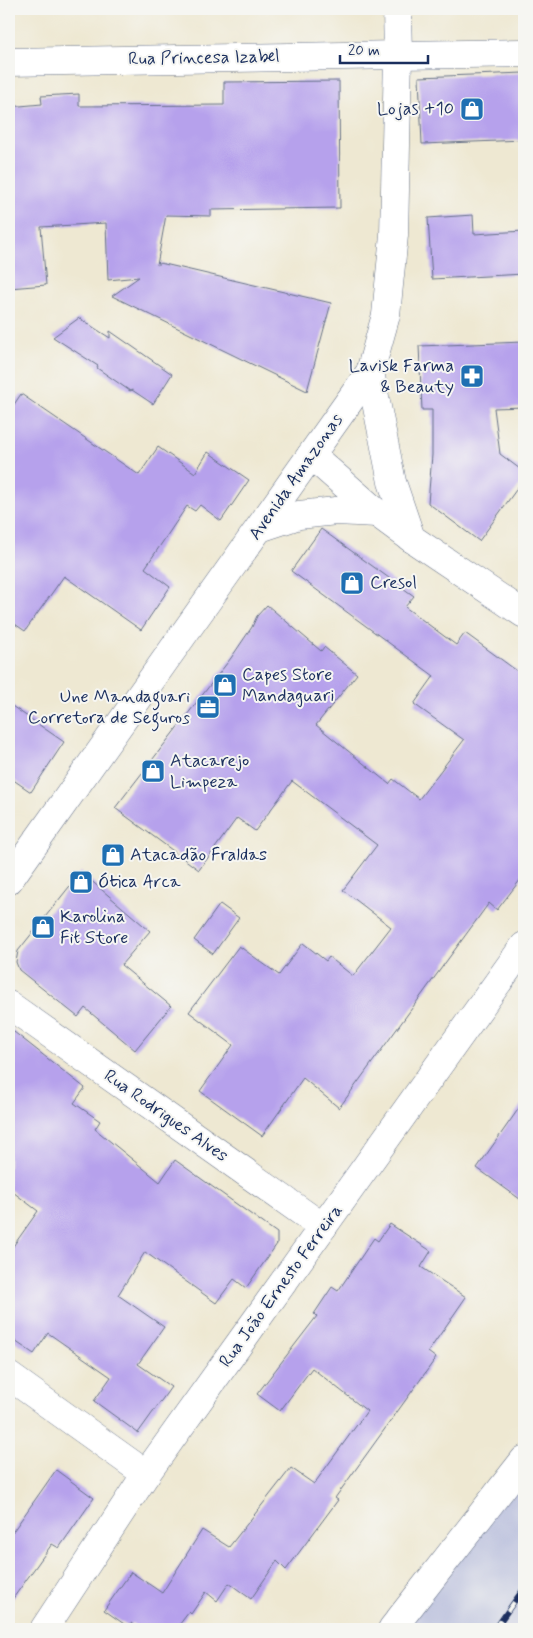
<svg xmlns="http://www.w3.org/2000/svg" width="533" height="1638" font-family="Mynerve,sans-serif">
<rect width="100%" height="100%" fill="#f6f6f2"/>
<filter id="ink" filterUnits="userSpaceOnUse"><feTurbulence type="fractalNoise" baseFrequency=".02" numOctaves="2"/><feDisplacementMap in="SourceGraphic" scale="10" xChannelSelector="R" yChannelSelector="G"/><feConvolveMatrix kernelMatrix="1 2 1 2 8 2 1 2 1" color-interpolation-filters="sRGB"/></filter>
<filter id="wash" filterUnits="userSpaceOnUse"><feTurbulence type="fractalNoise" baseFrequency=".0096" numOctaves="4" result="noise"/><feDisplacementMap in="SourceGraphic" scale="20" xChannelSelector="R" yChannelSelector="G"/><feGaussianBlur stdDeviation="1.12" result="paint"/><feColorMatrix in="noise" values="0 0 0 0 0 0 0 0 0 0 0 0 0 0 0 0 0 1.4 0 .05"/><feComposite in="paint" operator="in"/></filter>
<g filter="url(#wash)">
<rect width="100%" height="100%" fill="#eee8d2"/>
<path fill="#bec3de" d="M524 1447V1629H393Z"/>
<g id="blocks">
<g fill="#b6a1ec">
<path d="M524 73V140L422 144 419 77Z"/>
<path d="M339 81 340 208 211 210V216L166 215 157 265 160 263 331 303 307 391 112 296 139 277 108 280 106 223 41 227 46 285 9 288V107L42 104 41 96 79 94V106L224 105V82Z"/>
<path d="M473 215 474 234 524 231V274L432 279 428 218Z"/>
<path d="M79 318 110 338V331L172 374 153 404 132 390 130 391 97 368 98 366 53 337Z"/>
<path d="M524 342V407L494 408 500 454 524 472V479L479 541 428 503 432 455V410H422L419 346Z"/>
<path d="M21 394 139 475 158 447 195 473 208 452 249 480 221 521 200 505 195 511 187 506 145 568 170 587 141 630 64 576 25 631 9 620V412Z"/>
<path d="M321 529 414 596 405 607 456 645 465 633 524 676V875L497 910 489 903 339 1108 303 1078 262 1136 200 1091 233 1045 189 1012 239 946 279 975 303 943 326 961 329 957 353 976 391 927 343 890 377 845 292 781 255 831 237 818 199 870 115 808 231 658 252 627 257 616 267 605 321 651 324 647 357 674 316 725 389 784 393 779 419 799 464 740 414 704 434 676 291 571Z"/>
<path d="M9 704 64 742 31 792 9 777Z"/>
<path d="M81 872 150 931 121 965 171 1006 135 1050 85 1008 78 1017 19 970 16 962 18 951Z"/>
<path d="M220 904 239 918 213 954 194 940Z"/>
<path d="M9 1028 85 1088 74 1103 100 1121 95 1129 160 1182 175 1160 277 1233V1244L246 1288 234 1279 216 1303 145 1252 118 1295 164 1327 138 1364 171 1387 138 1433 94 1401 111 1377 48 1333 34 1354 9 1337V1252L38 1211 9 1189Z"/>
<path d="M524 1101V1202L477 1168Z"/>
<path d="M390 1224 431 1251 421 1267 466 1297 428 1352 436 1358 335 1498 338 1500 286 1570 277 1561 251 1599 229 1583 217 1601 206 1592 191 1614 189 1612 176 1629H139L132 1623 127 1626 104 1610 131 1572 162 1593 202 1530 229 1547 291 1468 314 1484 367 1411 312 1368 280 1411 257 1394 317 1316 314 1314 332 1287 338 1291 374 1238 378 1241Z"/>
<path d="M56 1470 94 1498 59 1548 52 1544 9 1604V1537Z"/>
</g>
</g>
</g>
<g filter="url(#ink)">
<use href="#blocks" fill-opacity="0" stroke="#657087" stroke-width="1"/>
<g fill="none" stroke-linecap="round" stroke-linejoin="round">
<g stroke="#657087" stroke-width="29">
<g id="street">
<path d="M9 62 398 55"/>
<path d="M9 1005 323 1227"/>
<path d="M9 1376 146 1474"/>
</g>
</g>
<g stroke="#657087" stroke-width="29">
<g id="secondary">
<path d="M398 55 524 53"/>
<path d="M44 1629 146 1474 524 946"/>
<path d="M392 1629 524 1460"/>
</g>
</g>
<g stroke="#657087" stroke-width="29">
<g id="primary">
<path d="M370 372 392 482 411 538"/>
<path d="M311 455 377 513 411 538 524 614"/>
<path d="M260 528 299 515 336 511 377 513"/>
<path d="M9 880 370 372 386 315 394 235 398 55 397 9"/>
</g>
</g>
<use href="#street" stroke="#fff" stroke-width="28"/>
<use href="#secondary" stroke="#fff" stroke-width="28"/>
<use href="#primary" stroke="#fff" stroke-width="28"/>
<g stroke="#1b2f5e" stroke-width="5.5">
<path id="rail" d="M495 1629 524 1588"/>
</g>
<use href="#rail" stroke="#f6f6f2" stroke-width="4" stroke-dasharray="11" stroke-linecap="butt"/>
</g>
</g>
<defs>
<g id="shop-square" transform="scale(1.25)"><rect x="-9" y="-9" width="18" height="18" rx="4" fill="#1f6fb2" stroke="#f6f6f2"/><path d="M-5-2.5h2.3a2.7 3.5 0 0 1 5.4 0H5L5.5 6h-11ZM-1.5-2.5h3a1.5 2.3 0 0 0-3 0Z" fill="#fff"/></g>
<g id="pharmacy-square" transform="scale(1.25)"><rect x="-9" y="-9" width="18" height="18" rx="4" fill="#1f6fb2" stroke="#f6f6f2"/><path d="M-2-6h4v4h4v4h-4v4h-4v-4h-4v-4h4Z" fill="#fff"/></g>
<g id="office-square" transform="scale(1.25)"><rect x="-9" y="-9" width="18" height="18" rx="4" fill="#1f6fb2" stroke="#f6f6f2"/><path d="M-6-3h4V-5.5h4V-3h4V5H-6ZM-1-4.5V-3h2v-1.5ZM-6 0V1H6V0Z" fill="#fff"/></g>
</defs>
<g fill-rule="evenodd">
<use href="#shop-square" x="472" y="109"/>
<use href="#pharmacy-square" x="472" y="376"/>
<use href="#shop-square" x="352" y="583"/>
<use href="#shop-square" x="225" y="685"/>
<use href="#office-square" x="208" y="707"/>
<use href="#shop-square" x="153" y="771"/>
<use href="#shop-square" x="113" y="855"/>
<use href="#shop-square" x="81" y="882"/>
<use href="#shop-square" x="43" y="927"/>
</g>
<g text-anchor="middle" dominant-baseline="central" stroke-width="4" stroke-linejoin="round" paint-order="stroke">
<g font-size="18" fill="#1b2f5e" stroke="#f6f6f2">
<text transform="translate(204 58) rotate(-1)">Rua Princesa Izabel</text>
<text transform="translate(296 477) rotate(-55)">Avenida Amazonas</text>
<text transform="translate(166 1116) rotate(35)">Rua Rodrigues Alves</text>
<text transform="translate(281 1286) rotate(-54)">Rua João Ernesto Ferreira</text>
</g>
<g font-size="18" fill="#1b2f5e" stroke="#f6f6f2" text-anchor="start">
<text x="454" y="109" text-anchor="end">Lojas +10</text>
<text x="454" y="366" text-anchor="end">Lavisk Farma<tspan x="454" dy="21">&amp; Beauty</tspan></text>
<text x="370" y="583">Cresol</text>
<text x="242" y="675">Capes Store<tspan x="242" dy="21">Mandaguari</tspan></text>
<text x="190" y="697" text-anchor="end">Une Mandaguari<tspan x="190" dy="21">Corretora de Seguros</tspan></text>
<text x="170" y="761">Atacarejo<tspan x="170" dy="21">Limpeza</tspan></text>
<text x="130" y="855">Atacadão Fraldas</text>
<text x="98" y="882">Ótica Arca</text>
<text x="60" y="917">Karolina<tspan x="60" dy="21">Fit Store</tspan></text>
</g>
</g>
<rect width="533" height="1638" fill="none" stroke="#f6f6f2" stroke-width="30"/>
<path d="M340 55v8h88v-8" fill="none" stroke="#1b2f5e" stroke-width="2.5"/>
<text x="348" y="55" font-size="15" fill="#1b2f5e" stroke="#f6f6f2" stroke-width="4" paint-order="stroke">20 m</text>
</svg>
